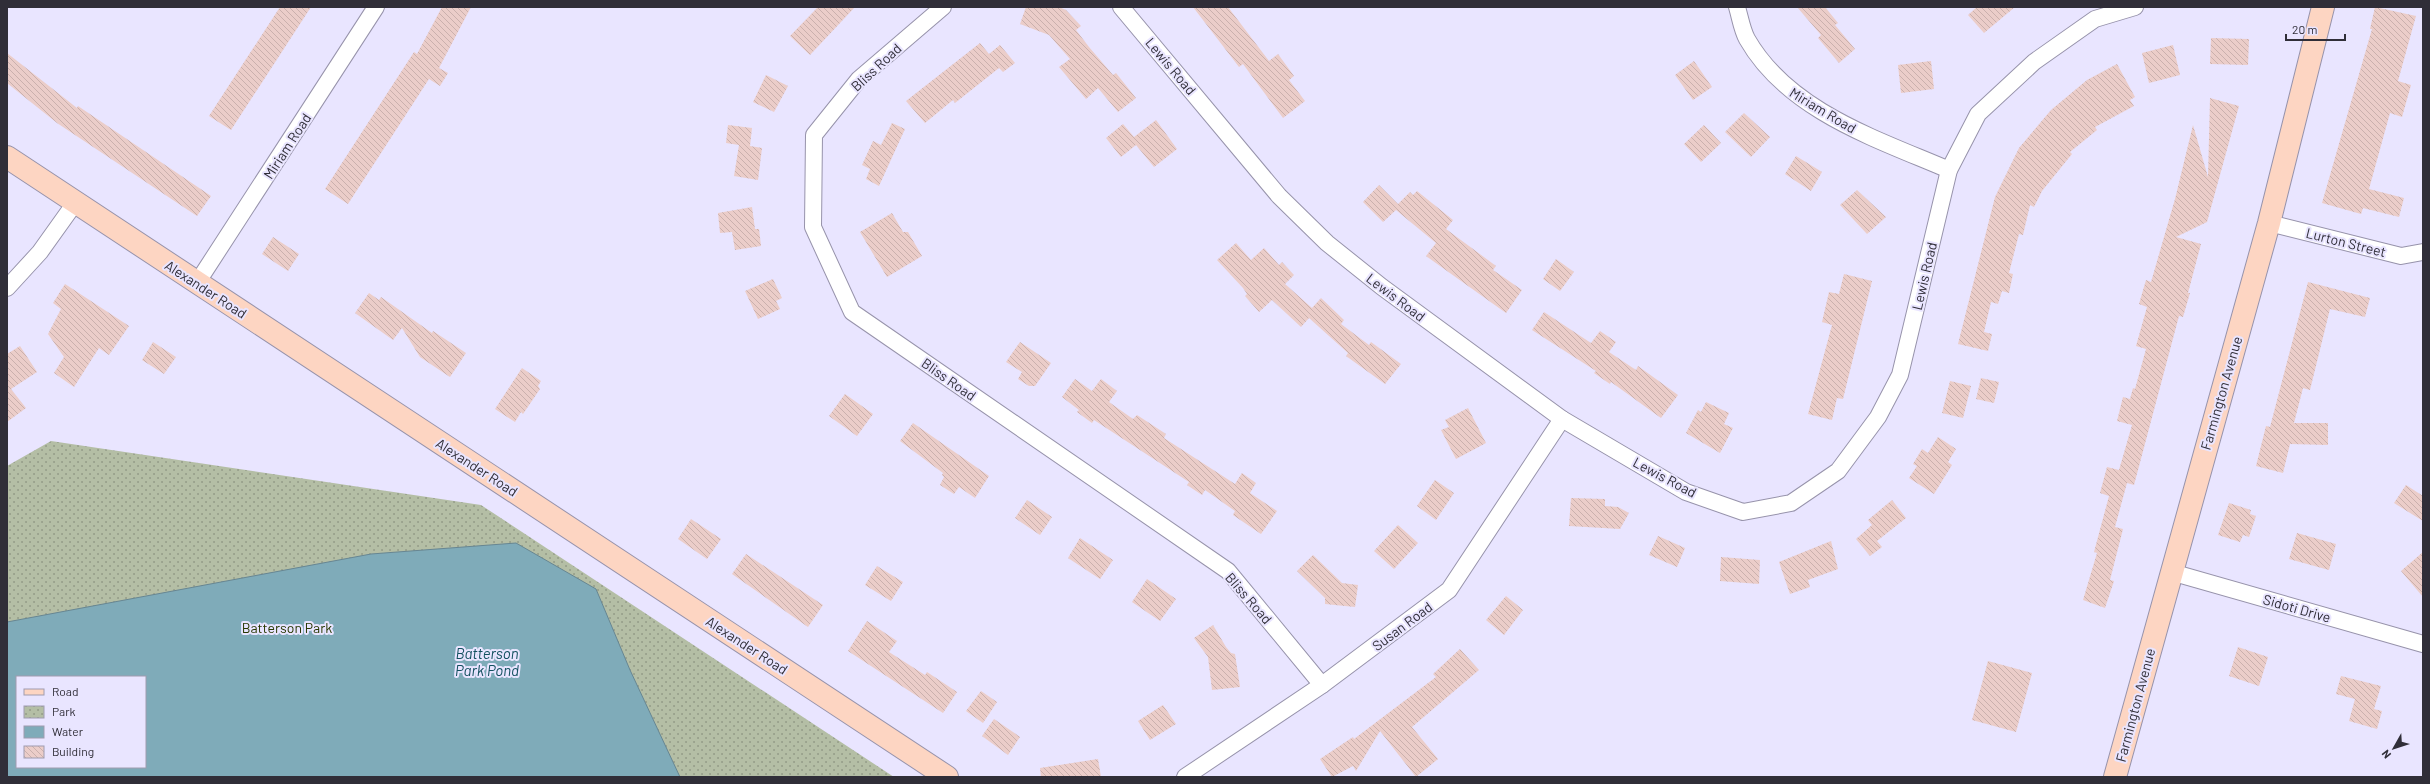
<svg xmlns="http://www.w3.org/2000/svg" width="2430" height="784" font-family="Barlow,sans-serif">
<defs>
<pattern id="park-dots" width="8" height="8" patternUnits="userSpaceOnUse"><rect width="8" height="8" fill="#b4bea5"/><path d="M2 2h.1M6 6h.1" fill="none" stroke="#939b87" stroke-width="1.8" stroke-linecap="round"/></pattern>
<pattern id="building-back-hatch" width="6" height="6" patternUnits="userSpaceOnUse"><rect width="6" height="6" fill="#ebcdc9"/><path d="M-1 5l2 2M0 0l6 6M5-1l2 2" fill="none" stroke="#cab0ad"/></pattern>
</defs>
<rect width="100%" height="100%" fill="#e9e5ff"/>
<path fill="url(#park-dots)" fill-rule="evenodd" d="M51 441 481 505 894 777H7V466ZM17 677H145V767H17Z"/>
<path fill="#7fabb9" stroke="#678692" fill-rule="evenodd" d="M516 543 596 589 630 670 680 777H7V622L371 554ZM17 677H145V767H17Z"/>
<g fill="url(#building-back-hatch)">
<path d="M280 7H311L231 130 209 116Z"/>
<path d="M442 7H471L439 68 448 73 440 86 429 79 348 204 325 189 414 52 417 54Z"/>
<path d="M818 7H855L810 55 790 36Z"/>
<path d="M1026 7H1059L1066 10 1081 26 1076 30 1089 47 1113 75 1116 73 1136 98 1118 112 1098 88 1086 99 1059 67 1070 59 1049 35 1020 24Z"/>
<path d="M1193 7H1228L1269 61 1278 54 1294 76 1289 80 1305 101 1283 118 1243 64 1239 67Z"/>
<path d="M1797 7H1825L1838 23 1835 25 1855 49 1839 63 1818 38 1821 35Z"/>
<path d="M1977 7H2015L1984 33 1968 15Z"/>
<path d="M2375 7 2416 16 2398 81 2411 85 2402 117 2390 113 2369 189 2404 198 2399 217 2363 208 2361 214 2322 203 2372 29H2370Z"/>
<path d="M2211 38 2249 39 2248 65 2210 64Z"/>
<path d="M980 43 989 54 1000 45 1015 63 1003 72 999 68 955 103 953 100 925 123 906 101Z"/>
<path d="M2173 45 2180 75 2149 83 2142 53Z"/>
<path d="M7 53 77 108 78 106 211 196 197 216 57 123 7 83Z"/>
<path d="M1694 61 1712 87 1693 100 1675 75Z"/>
<path d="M1931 61 1934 89 1901 93 1898 65Z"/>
<path d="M2117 64 2135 97 2130 100 2134 106 2095 127 2097 130 2070 152 2072 154 2042 191 2034 207 2030 205 2023 235 2019 234 2009 273 2013 274 2009 293 2002 291 1998 304 1991 302 1984 332 1992 334 1988 351 1958 344 1995 197 2019 148 2051 110 2087 80Z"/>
<path d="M766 75 788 86 774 112 753 102Z"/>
<path d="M2210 98 2239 106 2207 222 2176 237 2201 244 2188 293H2190L2183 317 2179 316 2134 485 2127 483 2115 527 2123 529 2110 580 2114 581 2105 608 2083 600 2097 553 2094 552 2109 496 2100 493 2107 467 2119 470 2132 425 2117 421 2123 397 2130 399 2133 388 2135 389 2146 349 2136 346 2147 307 2139 304 2146 280 2151 282 2175 199 2193 125 2208 177Z"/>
<path d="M1744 113 1770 137 1751 157 1725 132Z"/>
<path d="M1156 120 1177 149 1154 167 1136 145 1121 157 1106 138 1123 124 1134 137Z"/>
<path d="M892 123 905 129 879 186 866 179 870 169 862 165 873 141 881 145Z"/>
<path d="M728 125 752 128 750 146 762 148 758 180 734 176 739 145 726 143Z"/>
<path d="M1704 125 1721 143 1701 162 1684 144Z"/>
<path d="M1796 156 1822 172 1811 191 1785 174Z"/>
<path d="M1379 185 1398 204 1410 192 1413 195 1417 191 1453 220 1446 229 1496 266 1493 270 1522 290 1506 313 1426 256 1436 243 1396 210 1383 222 1363 202Z"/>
<path d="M1857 190 1886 217 1867 234 1840 205Z"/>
<path d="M752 207 755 229H759L761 246 735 250 732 232 720 233 718 213Z"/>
<path d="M892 213 903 232H908L922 256 887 277 860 232Z"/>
<path d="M273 237 299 254 288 271 262 254Z"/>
<path d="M1236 243 1251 260 1264 248 1279 265 1282 262 1294 275 1285 284 1312 308 1321 298 1344 320 1341 324 1369 345 1371 342 1401 364 1385 384 1346 356 1348 353 1309 318 1301 327 1272 300 1259 312 1245 296 1247 294 1243 288 1217 260Z"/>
<path d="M1556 259 1574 272 1560 291 1543 279Z"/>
<path d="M1844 274 1872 281 1843 399 1837 398 1832 420 1808 414 1832 325 1822 322 1829 292 1839 294Z"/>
<path d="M773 279 782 298 776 301 780 309 758 319 745 291Z"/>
<path d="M2308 282 2370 298 2365 317 2330 309 2310 390 2303 388 2294 423H2328V445L2290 444 2283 473 2256 466 2266 426 2270 427Z"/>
<path d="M65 284 129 326 109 355 99 348 74 387 54 373 64 357 48 334 61 309 53 303Z"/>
<path d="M369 293 379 300 381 297 432 333 433 331 466 353 450 377 420 357 402 328 393 340 355 313Z"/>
<path d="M1544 312 1591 343 1600 331 1616 342 1609 352 1636 370 1638 366 1678 395 1661 418 1611 382 1610 384 1594 373 1596 371 1532 330Z"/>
<path d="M153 342 176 357 164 374 142 360Z"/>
<path d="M1020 342 1051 363 1035 386H1029L1018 379 1022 372 1006 362Z"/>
<path d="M20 346 37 372 11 389 26 408 7 422V354Z"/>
<path d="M522 368 541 381 538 386 540 389 523 414 521 412 515 422 495 409Z"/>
<path d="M1981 378 1999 382 1994 403 1976 399Z"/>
<path d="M1075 379 1092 391 1101 379 1117 391 1109 402 1133 419 1137 415 1166 434 1164 438 1235 484 1242 473 1256 483 1250 493 1277 511 1261 534 1233 515 1235 511 1205 490 1202 495 1187 485 1189 482 1094 420 1092 423 1077 412 1079 410 1062 397Z"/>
<path d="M1950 381 1971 386 1963 418 1942 413Z"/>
<path d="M845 394 873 414 857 436 829 416Z"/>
<path d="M1706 402 1729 413 1724 424 1733 428 1720 453 1686 433 1698 410 1701 412Z"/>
<path d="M1468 408 1486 443 1456 459 1441 430 1449 427 1445 420Z"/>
<path d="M913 423 989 476 975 498 959 487 954 494 940 485 944 477 942 475 943 473 900 441Z"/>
<path d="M1938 437 1956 449 1948 462 1952 465 1934 494 1909 478 1917 466 1913 464 1922 449 1928 453Z"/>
<path d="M1435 480 1454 493 1436 520 1417 506Z"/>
<path d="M2406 485 2423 496V521L2394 503Z"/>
<path d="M1571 498 1605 499V506L1618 507 1629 513 1620 529 1569 526Z"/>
<path d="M1027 500 1052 517 1040 535 1015 518Z"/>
<path d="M1892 500 1906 518 1877 541 1882 547 1870 556 1856 539 1872 525 1868 520Z"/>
<path d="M2229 503 2251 510 2250 514 2256 516 2249 537 2243 535 2240 542 2218 535Z"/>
<path d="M691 519 721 539 707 559 678 539Z"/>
<path d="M1398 525 1418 543 1394 569 1374 551Z"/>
<path d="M2297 533 2336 544 2329 570 2289 559Z"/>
<path d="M1658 536 1685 548 1677 567 1649 555Z"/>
<path d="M1080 538 1113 560 1100 579 1068 558Z"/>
<path d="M1831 541 1838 569 1808 580 1810 587 1790 594 1779 562Z"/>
<path d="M2423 552V597L2401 571Z"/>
<path d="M746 554 823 605 808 627 732 574Z"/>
<path d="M1313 555 1342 583 1358 585 1355 607 1325 604V598L1297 571Z"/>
<path d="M1721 557 1760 560 1759 584 1720 581Z"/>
<path d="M877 566 903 582 891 601 865 585Z"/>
<path d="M1147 579 1176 599 1160 621 1132 602Z"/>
<path d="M1506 596 1523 610 1504 635 1486 620Z"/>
<path d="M867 621 897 641 889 652 925 675 927 672 957 692 943 713 848 651Z"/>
<path d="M1213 625 1226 647 1231 653 1235 654 1240 687 1212 690 1208 657 1194 638Z"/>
<path d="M2238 647 2268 657 2259 686 2229 676Z"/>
<path d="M1460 649 1479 670 1412 727 1438 759 1416 777 1380 731 1356 771 1353 766 1332 777 1320 759 1353 737 1354 739 1436 677 1433 674Z"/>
<path d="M1988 661 2032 673 2016 732 1972 720Z"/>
<path d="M2341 676 2381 686 2374 709 2382 711 2377 729 2349 721 2355 699 2336 694Z"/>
<path d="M981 691 997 702 983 723 966 711Z"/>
<path d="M1163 705 1176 724 1150 740 1138 721Z"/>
<path d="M994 719 1020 737 1008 755 982 736Z"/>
<path d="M1098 759 1101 777H1041L1040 768Z"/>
</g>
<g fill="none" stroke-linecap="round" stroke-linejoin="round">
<g stroke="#9793ab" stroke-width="18">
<g id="street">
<path d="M943 7 859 79 814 135 813 227 852 312 1228 571 1322 685"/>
<path d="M1121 7 1279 196 1327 243 1382 287 1562 419 1686 492 1743 512 1791 503 1838 471 1878 417 1900 375 1949 170 1978 114 2034 62 2095 19 2135 7"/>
<path d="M1737 7C1740 17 1742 30 1747 39 1788 111 1877 139 1949 170"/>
<path d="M2269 223 2401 256 2423 252"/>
<path d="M197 283 376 7"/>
<path d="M7 288 40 252 75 203"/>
<path d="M2171 572 2423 644"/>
<path d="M1185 777 1322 685 1449 590 1562 419"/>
</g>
</g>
<g stroke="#9793ab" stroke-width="24">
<g id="secondary">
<path d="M7 157 947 777"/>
<path d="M2115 777 2269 223 2323 7"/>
</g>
</g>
<use href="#street" stroke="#fff" stroke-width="16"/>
<use href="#secondary" stroke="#fdd5c2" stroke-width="22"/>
</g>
<g text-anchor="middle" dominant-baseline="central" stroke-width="4" stroke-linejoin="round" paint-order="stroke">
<g font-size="14" fill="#302e38" stroke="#e9e5ff">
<text transform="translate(1171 66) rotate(50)">Lewis Road</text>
<text transform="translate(876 67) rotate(-43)">Bliss Road</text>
<text transform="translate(1823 110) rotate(31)">Miriam Road</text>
<text transform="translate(287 146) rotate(-57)">Miriam Road</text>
<text transform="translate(2346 242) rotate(14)">Lurton Street</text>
<text transform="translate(1924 276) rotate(-77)">Lewis Road</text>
<text transform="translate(206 289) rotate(33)">Alexander Road</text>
<text transform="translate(1396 297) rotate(37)">Lewis Road</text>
<text transform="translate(949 379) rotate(35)">Bliss Road</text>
<text transform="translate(2221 393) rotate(-74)">Farmington Avenue</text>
<text transform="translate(477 467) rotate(33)">Alexander Road</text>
<text transform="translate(1665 477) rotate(28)">Lewis Road</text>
<text transform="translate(1249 598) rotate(49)">Bliss Road</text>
<text transform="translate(2297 608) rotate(16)">Sidoti Drive</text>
<text transform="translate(1402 626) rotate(-37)">Susan Road</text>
<text transform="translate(747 645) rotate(33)">Alexander Road</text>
<text transform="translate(2135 705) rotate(-75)">Farmington Avenue</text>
</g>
<g font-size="14" fill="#283800" stroke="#e9e5ff">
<text x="287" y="627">Batterson Park</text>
</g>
<g font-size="15" font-style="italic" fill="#12505f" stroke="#e9e5ff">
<text x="487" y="653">Batterson<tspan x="487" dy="17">Park Pond</tspan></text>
</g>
</g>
<rect width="2430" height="784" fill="none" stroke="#302e38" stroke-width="16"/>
<rect x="16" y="676" width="130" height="92" fill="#e9e5ff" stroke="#9f9caf"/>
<rect x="24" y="689" width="20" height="6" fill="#fdd5c2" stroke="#9f9caf"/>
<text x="52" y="696" font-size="12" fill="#302e38">Road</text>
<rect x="24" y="706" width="20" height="12" fill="url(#park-dots)" stroke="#9f9caf"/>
<text x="52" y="716" font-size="12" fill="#302e38">Park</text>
<rect x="24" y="726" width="20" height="12" fill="#7fabb9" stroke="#9f9caf"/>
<text x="52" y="736" font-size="12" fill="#302e38">Water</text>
<rect x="24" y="746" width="20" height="12" fill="url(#building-back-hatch)" stroke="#9f9caf"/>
<text x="52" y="756" font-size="12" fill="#302e38">Building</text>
<g transform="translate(2394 748) rotate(231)" stroke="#e9e5ff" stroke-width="3" paint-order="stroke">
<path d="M0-3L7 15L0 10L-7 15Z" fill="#302e38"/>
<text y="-6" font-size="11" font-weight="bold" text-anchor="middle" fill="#302e38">N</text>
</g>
<path d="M2286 34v6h59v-6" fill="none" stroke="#302e38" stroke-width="2"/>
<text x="2292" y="34" font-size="12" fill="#302e38" stroke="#e9e5ff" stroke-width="3" paint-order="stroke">20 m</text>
</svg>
